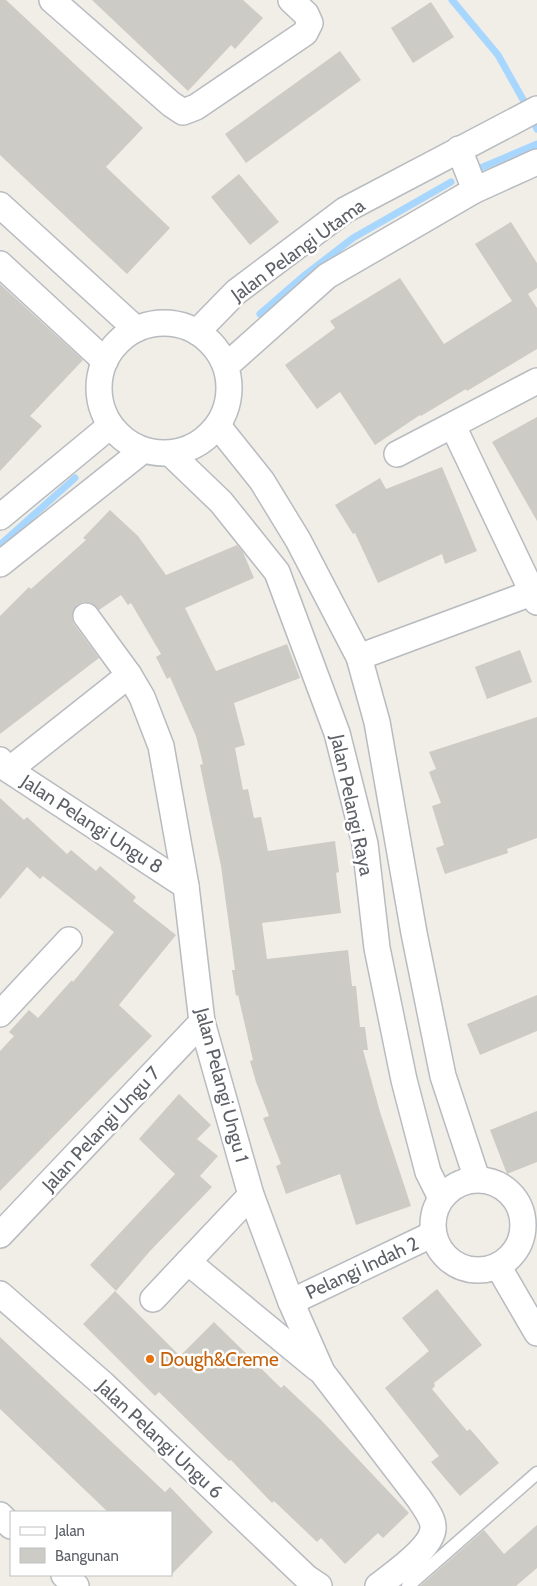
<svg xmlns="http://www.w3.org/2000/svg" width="537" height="1586" font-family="Cabin,sans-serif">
<rect width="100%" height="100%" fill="#f0eee6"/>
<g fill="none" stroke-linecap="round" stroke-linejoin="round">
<g stroke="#a7d6ff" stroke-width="7">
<path d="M452 0 498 55 525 103"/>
<path d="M533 120 537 129"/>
<path d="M478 169 537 144"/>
<path d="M260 314 305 275 353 238 451 182"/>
<path d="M0 545 75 478"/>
</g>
</g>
<g fill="#cdcbc5">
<path d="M0 0H6L143 128 106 167 170 228 127 274 0 155Z"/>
<path d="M92 0H243L263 18 235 49 231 45 188 91Z"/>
<path d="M431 2 454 37 413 63 391 28Z"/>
<path d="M340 51 361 80 246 163 225 134Z"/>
<path d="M239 174 279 222 250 245 211 197Z"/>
<path d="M511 222 537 263V288L528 294 537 308V349L467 391 466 389 421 416 420 415 375 445 340 392 317 409 285 365 335 328 330 321 400 278 444 344 512 301 475 244Z"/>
<path d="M0 284 83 360 30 416 42 426 0 471Z"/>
<path d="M537 417V521L492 442Z"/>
<path d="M442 467 477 551 445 564 442 554 378 583 355 533 353 534 335 505 380 478 386 489Z"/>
<path d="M110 510 138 536 166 575 237 545 243 552 254 578 185 608 216 671 287 644 300 678 234 703 245 745 235 748 243 790 248 789 254 818 261 817 268 851 335 841 339 872 336 873 341 913 262 923 267 959 348 950 352 986H356L360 1027H365L368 1050H363L380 1112 411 1206 356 1225 340 1174 286 1194 276 1166 281 1164 263 1118 269 1116 256 1082 250 1061 253 1060 238 995 236 996 232 970H235L221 866 200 765 203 764 196 736 170 677 167 679 156 657 161 654 131 603 128 605 121 595 99 610 91 603 84 602 77 605 72 617 74 624 99 658 0 734V616L29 587 31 589 86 540 83 538Z"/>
<path d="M520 650 532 682 487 699 475 667Z"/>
<path d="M537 717V838L507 849 508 853 445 874 436 848 444 845 432 806 441 803 429 772 436 769 429 752Z"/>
<path d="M0 798 24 820 27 817 67 854 71 850 96 871 100 866 136 897 133 901 176 935 119 1005 152 1036 0 1191V1051L14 1036 9 1032 29 1010 38 1018 72 980 73 982 114 932 43 876 40 879 27 867 0 899Z"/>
<path d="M537 995V1031L480 1055 467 1024Z"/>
<path d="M179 1094 211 1125 197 1139 218 1156 200 1176 212 1187 150 1251 116 1291 90 1265 175 1174 139 1139Z"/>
<path d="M537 1111V1162L507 1174 490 1130Z"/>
<path d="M437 1289 482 1345 434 1383 435 1386 432 1389 467 1431 470 1429 499 1463 460 1496 431 1462 439 1456 385 1388 429 1351 402 1318Z"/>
<path d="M115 1291 180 1356 214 1322 281 1388 284 1385 321 1420 409 1513 383 1538 378 1533 345 1564 321 1538 317 1542 274 1501 272 1503 231 1460 229 1461 159 1392 155 1396 83 1324Z"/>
<path d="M0 1337 165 1492 170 1487 213 1532 171 1575V1512H108L0 1409Z"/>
<path d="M537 1525V1568L516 1586H420L484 1530 504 1554Z"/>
</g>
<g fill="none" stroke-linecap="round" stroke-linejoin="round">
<g stroke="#b8bbc0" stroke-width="15">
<path id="service" d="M408 1586 537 1473"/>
</g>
<g stroke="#b8bbc0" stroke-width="28">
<g id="minor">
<path d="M52 0 171 104 183 112 196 107 305 33 310 23 306 14 291 0"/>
<path d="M459 149 475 190"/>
<path d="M0 205 136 329"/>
<path d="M0 264 105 361"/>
<circle cx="164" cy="388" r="65"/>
<path d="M197 332 236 292 345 210 537 109"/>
<path d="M226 366 327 276 475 190 537 162"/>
<path d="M218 426 262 481 298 540 359 657 377 722 414 933 443 1076 477 1179"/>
<path d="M453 426 537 602"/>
<path d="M171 454 221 502 277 572 337 733 365 844 377 948 404 1080 428 1172 441 1198"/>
<path d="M397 454 537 381"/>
<path d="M0 517 110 426"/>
<path d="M0 564 142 451"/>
<path d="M86 616 129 675 142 697 161 746 186 886 202 1022 251 1195 291 1302 322 1372 420 1500C425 1508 434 1519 433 1529 431 1549 393 1574 378 1586"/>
<path d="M359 657 537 591"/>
<path d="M0 760 9 770 186 886"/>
<path d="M9 770 129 675"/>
<path d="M0 1014 69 940"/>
<circle cx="478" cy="1225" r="45"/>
<path d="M0 1235 202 1022"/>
<path d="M188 1262 318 1369"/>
<path d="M498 1266 537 1333"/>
<path d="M0 1294 103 1384 307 1578 319 1586"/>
<path d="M153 1299 251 1195"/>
<path d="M291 1302 433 1234"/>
<path d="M0 1515 11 1526"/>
<path d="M64 1575 76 1586"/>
</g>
</g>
<use href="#service" stroke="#fff" stroke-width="12"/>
<use href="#minor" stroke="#fff" stroke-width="25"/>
</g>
<circle fill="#e8710a" stroke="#fff" stroke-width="2" cx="150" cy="1359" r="5"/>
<g text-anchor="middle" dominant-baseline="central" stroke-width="5" stroke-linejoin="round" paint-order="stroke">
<g font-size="19" fill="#5d6167" stroke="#fff">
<text transform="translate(298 250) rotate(-36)">Jalan Pelangi Utama</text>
<text transform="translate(352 805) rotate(78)">Jalan Pelangi Raya</text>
<text transform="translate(92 824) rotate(33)">Jalan Pelangi Ungu 8</text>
<text transform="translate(222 1085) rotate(75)">Jalan Pelangi Ungu 1</text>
<text transform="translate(101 1129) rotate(-47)">Jalan Pelangi Ungu 7</text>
<text transform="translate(362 1268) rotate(-25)">Pelangi Indah 2</text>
<text transform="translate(160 1439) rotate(43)">Jalan Pelangi Ungu 6</text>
</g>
<g font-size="19" fill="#c56008" stroke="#fff" text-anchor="start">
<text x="160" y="1359">Dough&amp;Creme</text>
</g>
</g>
<rect x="10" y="1511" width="162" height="65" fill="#ffffff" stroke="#bec0c2"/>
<rect x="20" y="1527" width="25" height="8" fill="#ffffff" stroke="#bec0c2"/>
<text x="55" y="1536" font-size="15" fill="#5d6167">Jalan</text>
<rect x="20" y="1548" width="25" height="15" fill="#cdcbc5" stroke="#bec0c2"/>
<text x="55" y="1561" font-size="15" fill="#5d6167">Bangunan</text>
</svg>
